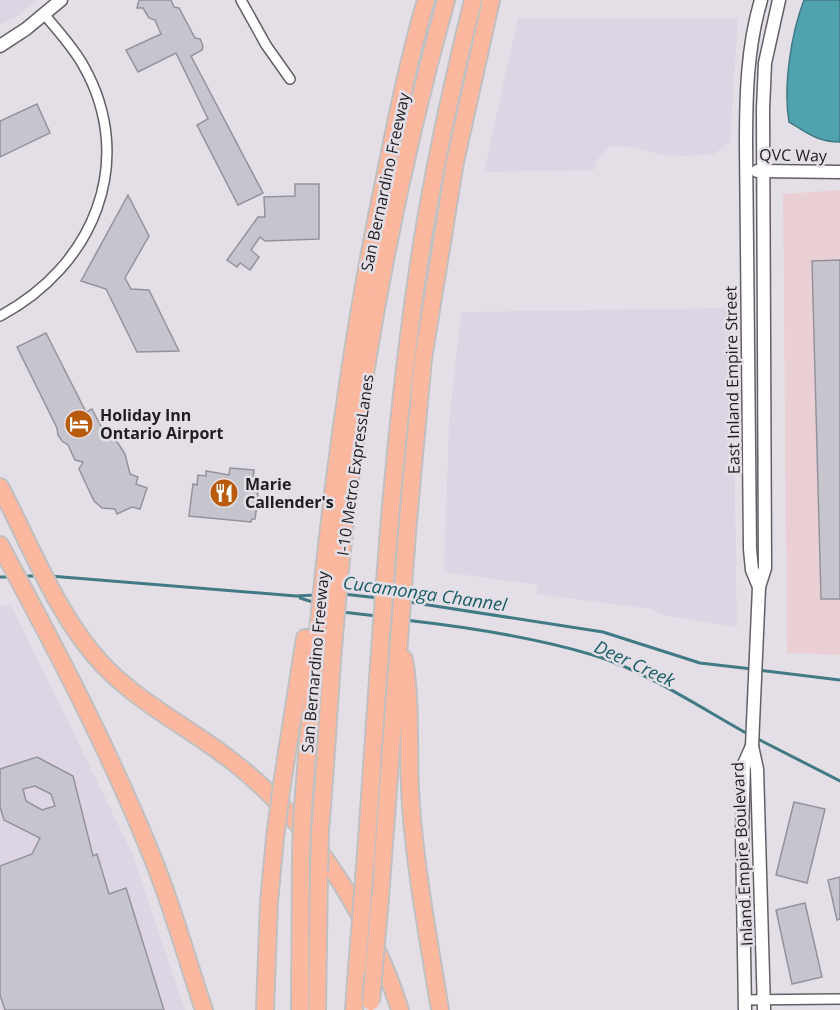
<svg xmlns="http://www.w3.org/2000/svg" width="840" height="1010" font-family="'Open Sans',sans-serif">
<rect width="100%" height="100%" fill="#e4dfe7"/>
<g fill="#ded5e4">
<path d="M0 0H37L19 15 0 25Z"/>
<path d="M518 18H738L730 142 714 154 670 157 632 147 610 146 597 160 594 170 484 172Z"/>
<path d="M732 308 737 627 663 615 650 609 536 594 538 585 444 572 449 423 461 312Z"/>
<path d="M11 605 132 853 185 1010H0V606Z"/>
</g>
<path fill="#ead0d5" d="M840 190V655L787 653 783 194Z"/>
<path fill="#50a2af" stroke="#417a84" stroke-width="1.5" d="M804 0H840V142C818 142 807 133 789 122 783 86 791 34 804 0Z"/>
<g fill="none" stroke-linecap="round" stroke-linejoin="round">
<g stroke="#417a84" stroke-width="3">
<path d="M23 576H38"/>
<path d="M50 576 296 596 316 595"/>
<path d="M0 577H11"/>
<path d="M343 594 379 598"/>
<path d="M300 598 316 603"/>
<path d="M409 602 603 632 700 663 752 669"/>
<path d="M342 612 377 616"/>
<path d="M405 620C467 627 533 637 593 655 644 670 701 708 748 734"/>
<path d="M758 670 840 680"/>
<path d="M756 738 840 781"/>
</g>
</g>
<g fill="#c6c5ce" stroke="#94939c" stroke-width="1.5" fill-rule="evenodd">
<path d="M139 0H171L174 7 179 8 195 38 200 39 203 46 202 50 191 56 263 193 238 205 197 125 208 119 176 53 138 72 126 50 161 34 155 20 149 18 143 8H137Z"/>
<path d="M37 104 50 133 0 157V121Z"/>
<path d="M295 184H319V239L265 241 260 237 251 250 259 257 250 270 240 263 237 267 227 260 258 217H265L264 197 295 196Z"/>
<path d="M128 195 149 236 125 278 131 289 149 290 179 351 137 352 106 289 81 281Z"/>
<path d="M840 260V599H821L812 261Z"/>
<path d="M46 333 86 412 92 409 104 432 118 443 125 454 130 474 138 477 136 484 147 488 140 509 132 507 117 514 115 509 102 508 94 501 79 469 83 462 75 460 68 445 62 441 58 435 57 428 17 347Z"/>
<path d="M230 468 254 470 252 489H257L258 497 255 519H252L251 522 189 516 193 484 197 485 198 475 206 476V471L229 475Z"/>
<path d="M37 757 73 776 93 856 97 854 109 894 126 888 164 1010H5L0 995V866L32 854 40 838 4 820 0 807V769ZM35 786 51 794 55 806 42 810 26 801 23 789Z"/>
<path d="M794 802 825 809 807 883 776 875Z"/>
<path d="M840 877V919L837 920 828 880Z"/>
<path d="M805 903 822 977 792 984 776 910Z"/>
</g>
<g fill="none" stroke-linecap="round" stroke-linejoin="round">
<g stroke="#635f66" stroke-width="12">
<g id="street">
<path d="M241 0 266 45 290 79"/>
<path d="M0 316C93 267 138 161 83 65 73 47 57 30 44 14"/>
<path d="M744 1000 840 999"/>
</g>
</g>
<g stroke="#635f66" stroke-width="15">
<g id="secondary">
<path d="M0 46 26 29 61 0"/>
<path d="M757 171 840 172"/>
<path d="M759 587 752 570 750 549 746 145C746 96 747 47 761 0"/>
<path d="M745 1010 742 832 744 764 752 746"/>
<path d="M764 1010 757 769 752 746 759 587 765 568 763 109 765 63 779 0"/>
</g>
</g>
<g stroke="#c0c0c1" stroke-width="20">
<g id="highway">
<path d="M0 487C31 545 58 619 105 667 142 705 190 728 232 761 313 824 369 914 400 1010"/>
<path d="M0 545C55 647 110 751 153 859 173 908 187 960 204 1010"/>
<path d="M404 659C412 708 407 756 411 806 416 874 429 942 440 1010"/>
<path d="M282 784 305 638"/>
<path d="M303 807C319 595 341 385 385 177 397 118 409 58 426 0"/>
<path d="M320 831C326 762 329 693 335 624 352 416 390 201 446 0"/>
<path d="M365 867C380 664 389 459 420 257 433 171 452 85 473 0"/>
<path d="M380 897 408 520 423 359 455 162 491 0"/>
<path d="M265 1010 269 902 275 838"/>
<path d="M300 1010 301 850"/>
<path d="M317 1010 319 872"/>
<path d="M354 1010 357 969"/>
</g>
</g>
<use href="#street" stroke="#fff" stroke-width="9"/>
<use href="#secondary" stroke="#fff" stroke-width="12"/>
<use href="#highway" stroke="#fcb79f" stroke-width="16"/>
<g stroke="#c0c0c1" stroke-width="20" stroke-linecap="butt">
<g id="highway-bridge">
<path d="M275 838 282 784"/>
<path d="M301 850 303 807"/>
<path d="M319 872 320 831"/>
<path d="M357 969 365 867"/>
<path d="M371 1002 380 897"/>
</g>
</g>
<use href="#highway-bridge" stroke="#fcb79f" stroke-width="16"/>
</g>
<defs>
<g id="hotel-disc" transform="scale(1.5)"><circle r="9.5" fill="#b95b0c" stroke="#e4dfe7"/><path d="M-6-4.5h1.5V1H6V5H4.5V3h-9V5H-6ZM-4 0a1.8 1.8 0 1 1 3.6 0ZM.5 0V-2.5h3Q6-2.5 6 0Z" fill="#fff"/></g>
<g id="restaurant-disc" transform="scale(1.5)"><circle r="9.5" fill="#b95b0c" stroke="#e4dfe7"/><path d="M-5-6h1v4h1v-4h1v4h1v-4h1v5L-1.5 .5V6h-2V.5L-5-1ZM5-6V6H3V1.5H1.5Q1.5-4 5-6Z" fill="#fff"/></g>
</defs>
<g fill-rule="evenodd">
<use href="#hotel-disc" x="79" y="424"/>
<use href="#restaurant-disc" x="224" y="493"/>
</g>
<g text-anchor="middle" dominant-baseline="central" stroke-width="5" stroke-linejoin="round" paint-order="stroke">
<g font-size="16" fill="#1f1d20" stroke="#e4dfe7">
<text transform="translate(793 155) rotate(1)">QVC Way</text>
<text transform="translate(385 182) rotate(-78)">San Bernardino Freeway</text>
<text transform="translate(732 380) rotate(-91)">East Inland Empire Street</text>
<text transform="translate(355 465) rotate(-82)">I-10 Metro ExpressLanes</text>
<text transform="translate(315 662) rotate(-85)">San Bernardino Freeway</text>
<text transform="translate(742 854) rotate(-93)">Inland Empire Boulevard</text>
</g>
<g font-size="16" font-weight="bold" fill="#1f1d20" stroke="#e4dfe7" text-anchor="start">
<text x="100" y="415">Holiday Inn<tspan x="100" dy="18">Ontario Airport</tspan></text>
<text x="245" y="484">Marie<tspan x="245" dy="18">Callender's</tspan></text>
</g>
<g font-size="18" font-style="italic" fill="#185c66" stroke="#e4dfe7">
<text transform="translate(425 593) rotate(8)">Cucamonga Channel</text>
<text transform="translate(635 663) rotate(25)">Deer Creek</text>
</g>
</g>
</svg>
